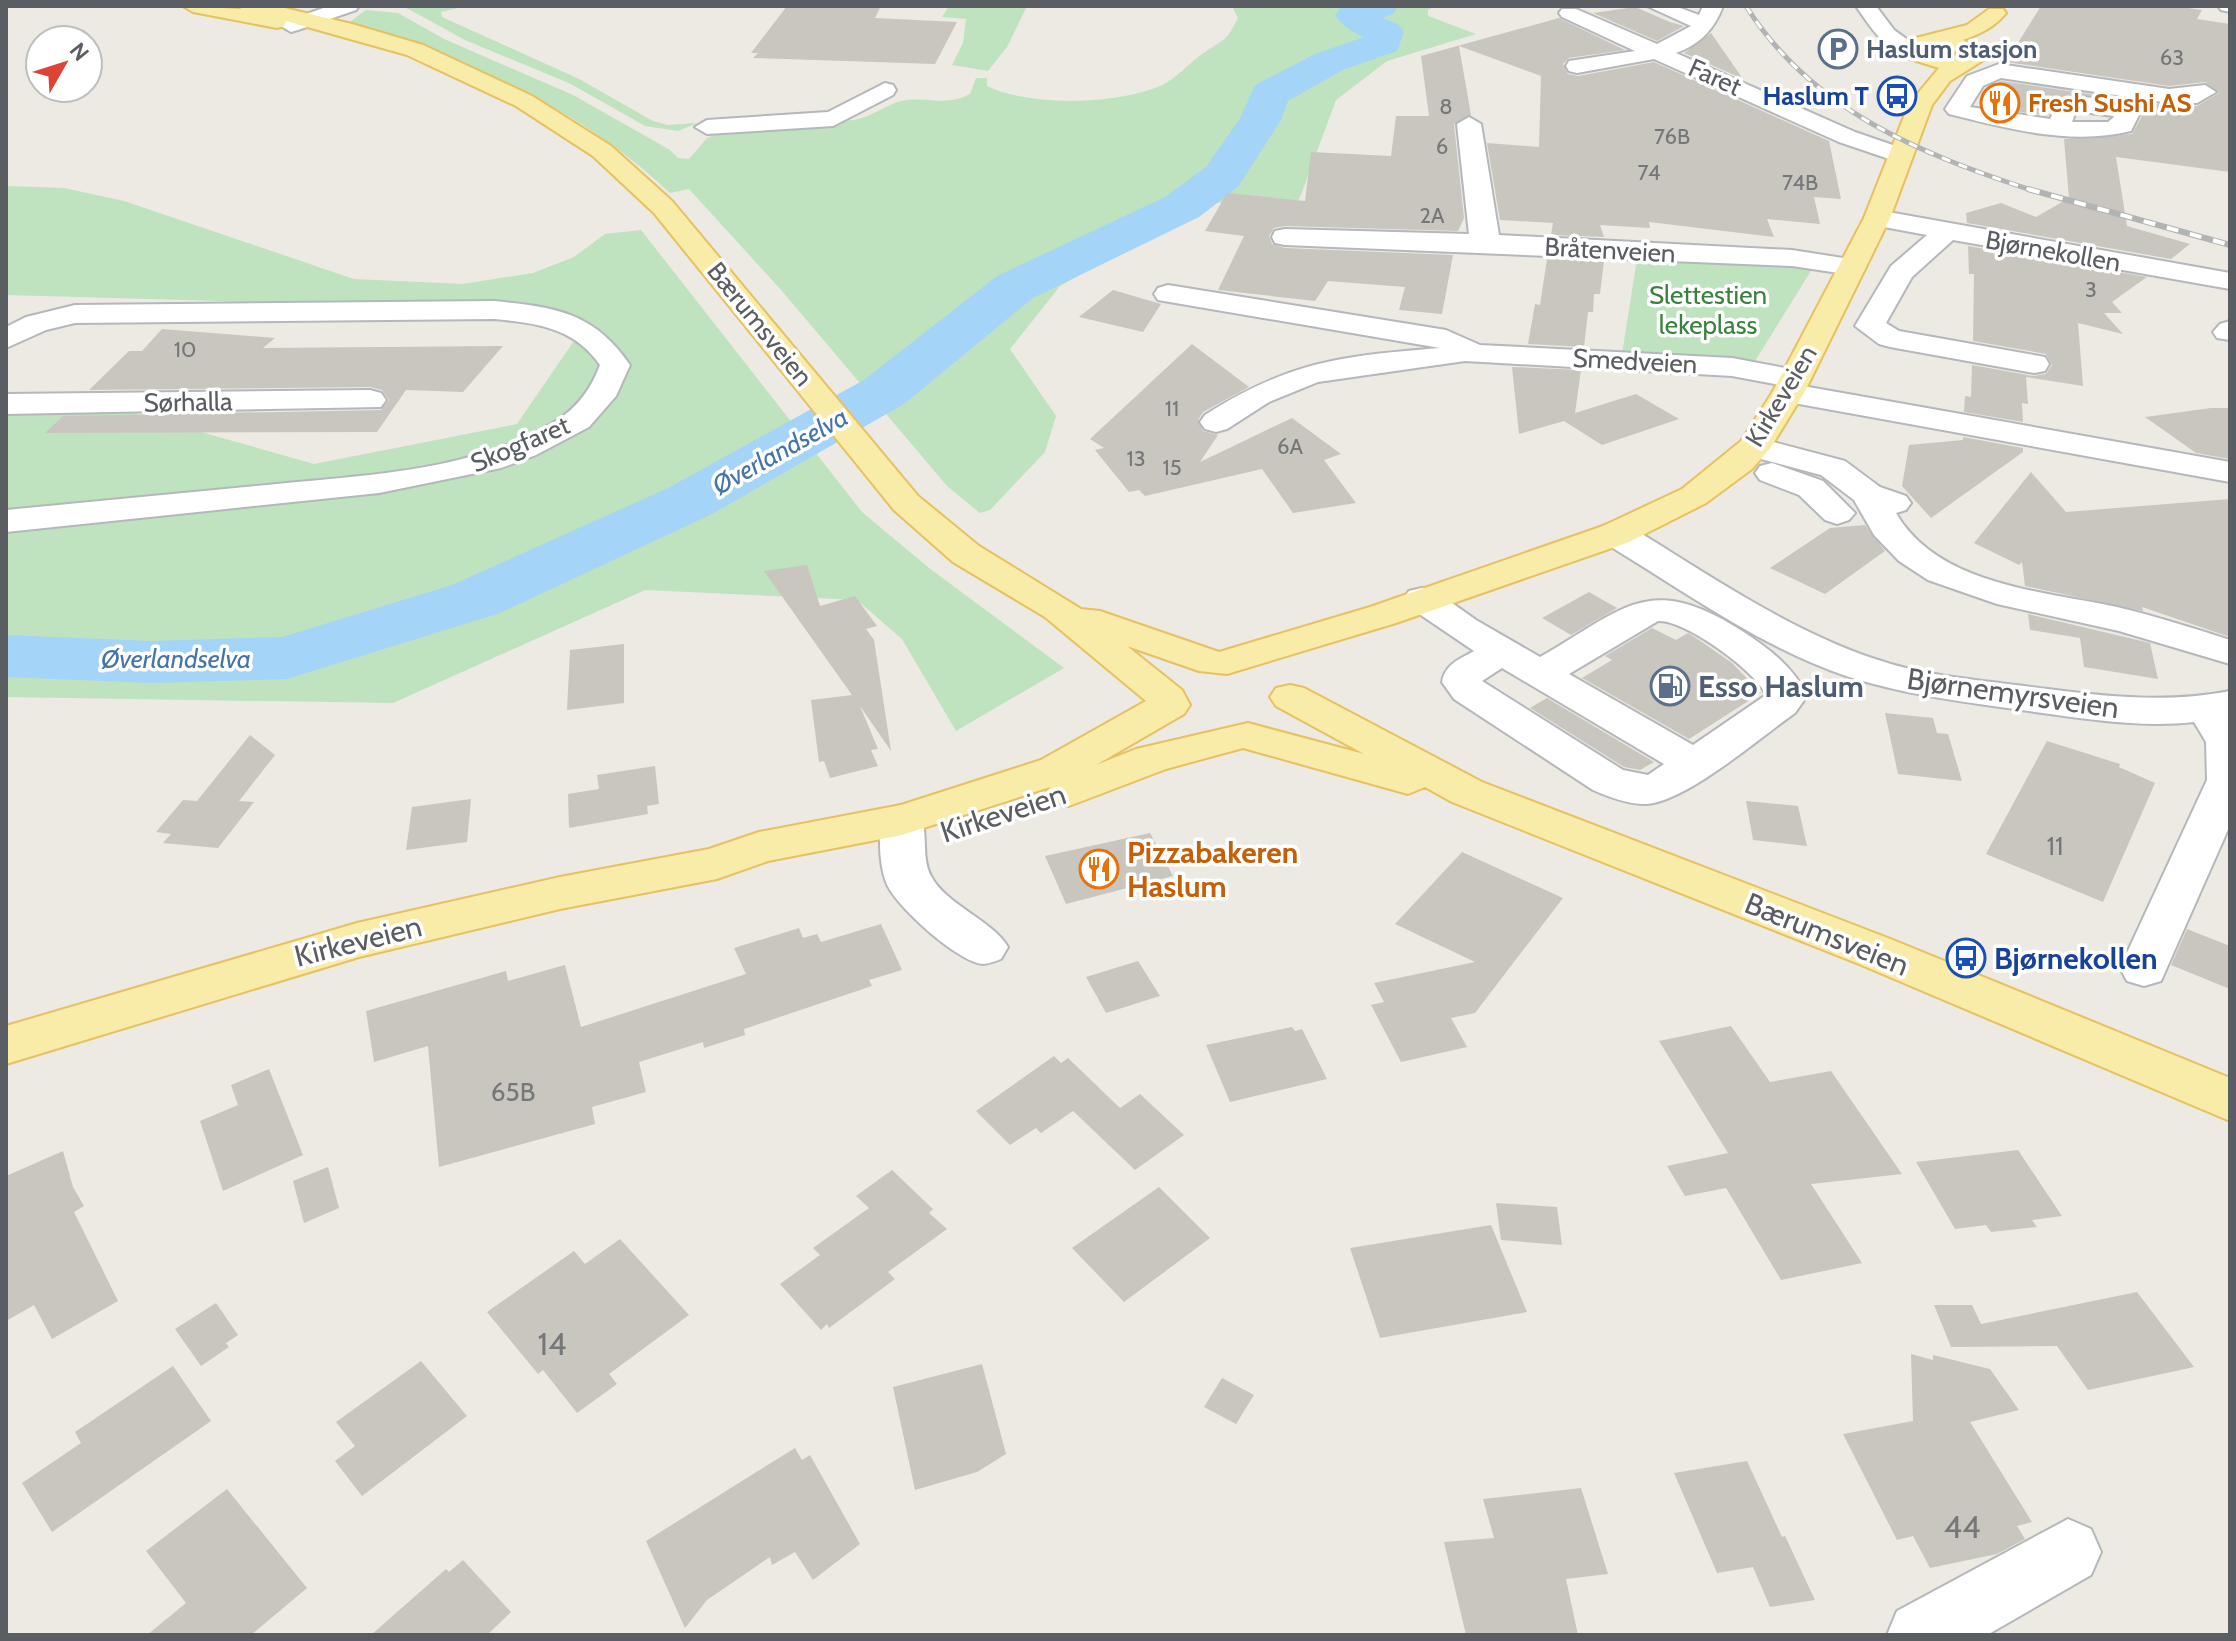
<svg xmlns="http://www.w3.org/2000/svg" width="2236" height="1641" font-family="Cabin,sans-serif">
<rect width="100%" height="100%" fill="#eceae2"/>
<g fill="#bfe2bf">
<path d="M403 6H466L441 12 442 17 579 79 653 121 668 125 697 123 678 131 645 126 571 84 465 40Z"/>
<path d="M949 6H1027L1007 47 988 71 952 65 963 43 966 19 942 17Z"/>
<path d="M1232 6H1435L1428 10V16L1476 34 1387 61 1336 100 1299 200 1207 203 1060 286 1010 349 1056 416 1045 452 990 510 980 513 947 486 782 291 689 189 670 193C576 105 476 65 355 26L351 21 366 10 398 13 444 39 573 95 670 150 678 158 689 159 707 138 727 130 854 120C871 117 890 103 901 101 926 96 946 107 970 94L976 78H987V86C1030 107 1118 105 1162 85 1177 78 1187 65 1201 55 1223 39 1226 43 1238 18Z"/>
<path d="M6 186 64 188 124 201 354 279 463 284 533 273 574 257 605 234 641 230 862 512 929 568 1064 668 956 731 902 639 857 600 645 590 393 703 6 697V414L116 408 314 464 517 424 580 332 540 310 6 295Z"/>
<path d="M1637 259 1814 266 1755 361 1622 354Z"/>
</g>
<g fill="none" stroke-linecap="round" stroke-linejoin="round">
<path fill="#a5d4f9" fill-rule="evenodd" d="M1398 6 1393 14 1382 18 1398 24 1404 32 1397 51 1343 70 1288 101 1281 120 1238 187 1199 217 1033 298 904 404 712 514 500 613 287 679 152 683 6 677V635L152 641 282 637 452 585 668 488 864 380 997 276 1165 197 1206 167 1239 120 1255 85 1315 54 1364 37C1350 31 1344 27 1335 15L1341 7Z"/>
</g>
<g fill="#c9c6c0">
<path d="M787 6 880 8 875 18 957 22 935 64 753 58 758 53H751Z"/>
<path d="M2041 6H2174L2202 10 2197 19 2230 24V172L2116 157 2127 226 2190 244 2171 259 1967 223 1966 213 2001 203 2036 217 2069 198 2064 139 2132 134 2142 116 2134 106 2109 97 2169 106H2197L2219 93 2205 82 2169 86 2006 62Z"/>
<path d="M1635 7 1670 22 1684 26 1657 41 1593 13Z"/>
<path d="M1559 18 1625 50 1569 58 1563 64 1568 74 1578 76 1654 62 1829 141 1841 199 1814 197 1820 224 1767 219 1774 237 1649 222 1650 228 1600 225 1604 237 1551 235 1553 223 1500 220 1487 143 1539 147 1541 76 1459 46 1471 115 1454 124 1464 218 1458 231 1285 226 1274 228 1269 236 1272 244 1285 248 1453 255 1442 314 1399 310 1405 287 1328 281 1315 301 1218 290 1244 236 1205 231 1227 193 1305 201 1311 152 1391 156 1396 116H1429L1421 56Z"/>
<path d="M1711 33 1743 79 1684 53Z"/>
<path d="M2001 81 2096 95 2058 98 2048 116 1981 106 1994 85Z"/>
<path d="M1968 246 2147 277 2112 302 2122 313H2104L2123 334 2078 323 2083 386 2026 377 2028 404 2022 403 2023 422 1964 412 1965 396 1971 397 1972 365 2033 376 2046 374 2052 365 2046 354 1973 341 1974 274H1969Z"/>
<path d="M1547 259 1604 261 1600 294H1594L1593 312H1588L1584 347 1528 344 1535 304 1540 305Z"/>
<path d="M1113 290 1161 304 1143 332 1079 317Z"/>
<path d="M162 329 275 338 263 348 503 346 463 392 406 390 377 432 45 433 63 416 381 410 389 400 382 390 370 387 89 390 129 351H142Z"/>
<path d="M1192 344 1249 387 1203 412 1198 420 1203 431 1218 435 1200 462 1292 418 1341 454 1324 460 1356 503 1293 513 1262 469 1145 496 1139 490 1129 492 1095 450 1104 448 1090 439Z"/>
<path d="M1512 367 1581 370 1575 413 1636 394 1679 419 1602 445 1564 421 1519 434Z"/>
<path d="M2211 408H2230V459L2196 453 2145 417Z"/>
<path d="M1963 437 2023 448V452L1931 518 1902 486 1909 445 1963 440Z"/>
<path d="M2031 472 2066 512 2230 499V637L2142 607 2143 611 2025 586 2022 562 2019 565 1974 543Z"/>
<path d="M1865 525 1885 551 1825 594 1770 568 1830 528Z"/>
<path d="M807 565 820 606 855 596 877 626 866 629 874 640 891 751 860 706 878 749 871 750 878 766 830 778 824 761 819 762 811 700 852 695 764 571Z"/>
<path d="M1589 592 1617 608 1571 635 1542 618Z"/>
<path d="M2028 614 2150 643 2158 679 2084 667 2080 638 2030 630Z"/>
<path d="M1652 628 1676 640 1688 633 1699 640 1732 663 1761 693 1689 739 1582 678 1612 660 1605 656Z"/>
<path d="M624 644V703L567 710 570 650Z"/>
<path d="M1547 698 1654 762 1640 770 1624 767 1530 708Z"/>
<path d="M1885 713 1933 718 1937 733 1948 734 1962 781 1898 774Z"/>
<path d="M250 735 275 755 239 801 254 802 218 848 163 843 171 834 156 832 183 800 197 801Z"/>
<path d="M2047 741 2120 764 2119 767 2155 783 2103 902 1986 854Z"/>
<path d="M655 766 659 804 647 806 648 814 569 828 568 794 599 789 597 775Z"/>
<path d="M471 799 467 842 406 850 412 807Z"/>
<path d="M1746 801 1798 806 1807 846 1753 840Z"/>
<path d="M1150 833 1173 876 1066 904 1045 856Z"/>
<path d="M1462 852 1563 898 1475 1013 1451 1018 1467 1047 1401 1062 1371 1005 1384 1002 1374 983 1475 962 1395 924Z"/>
<path d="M881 924 902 970 869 980 872 986 744 1029 745 1035 704 1048 703 1042 639 1062 646 1092 592 1107 595 1124 439 1167 428 1046 374 1062 366 1011 506 971 508 981 565 965 581 1027 746 974 734 948 799 928 803 938 817 934 821 942Z"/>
<path d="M2187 929 2230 946V989L2171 965Z"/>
<path d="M1138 961 1160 996 1106 1013 1086 977Z"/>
<path d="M1731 1026 1770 1082 1831 1071 1902 1174 1811 1184 1862 1263 1781 1280 1726 1188 1685 1196 1667 1166 1728 1153 1659 1041Z"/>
<path d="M1292 1027 1295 1031 1302 1029 1327 1079 1230 1102 1206 1045Z"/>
<path d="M1054 1056 1061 1063 1068 1058 1120 1108 1140 1094 1184 1135 1135 1170 1073 1111 1041 1133 1036 1128 1010 1145 976 1111Z"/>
<path d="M269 1069 303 1155 223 1191 200 1121 238 1105 231 1085Z"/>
<path d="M2018 1150 2062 1216 2032 1220 2037 1227 1991 1232 1986 1225 1955 1229 1916 1162Z"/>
<path d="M63 1151 73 1187 84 1206 74 1212 118 1301 52 1339 34 1305 6 1321V1176Z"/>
<path d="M328 1167 339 1208 304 1223 293 1181Z"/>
<path d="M892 1170 933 1209 929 1213 947 1229 888 1272 895 1279 829 1328 827 1324 821 1330 780 1284 820 1255 813 1248 869 1208 856 1196Z"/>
<path d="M1159 1187 1210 1238 1124 1302 1072 1248Z"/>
<path d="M1496 1203 1557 1207 1562 1245 1501 1240Z"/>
<path d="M1491 1225 1527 1312 1380 1338 1350 1248Z"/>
<path d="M620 1239 689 1315 609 1374 617 1384 577 1413 543 1370 538 1374 487 1312 574 1251 585 1264Z"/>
<path d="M2137 1292 2194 1367 2088 1390 2057 1346 1951 1347 1934 1305H1972L1981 1324Z"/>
<path d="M216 1303 238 1335 226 1343 229 1347 201 1366 175 1329Z"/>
<path d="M1911 1354 1933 1360V1355L1990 1369 2019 1410 1970 1422 2032 1522 2017 1526 2025 1539 1997 1554 1930 1568 1913 1536 1897 1540 1843 1434 1913 1421Z"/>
<path d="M421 1361 467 1416 362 1496 335 1461 355 1446 336 1422Z"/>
<path d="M982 1364 1006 1454 977 1472 915 1490 893 1387Z"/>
<path d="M173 1366 211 1421 52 1532 22 1483 81 1443 75 1432Z"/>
<path d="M1222 1378 1254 1395 1236 1424 1204 1407Z"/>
<path d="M795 1448 802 1460 810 1455 860 1544 813 1580 795 1552 772 1565 770 1557 707 1600 685 1628 646 1541Z"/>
<path d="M1747 1461 1782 1537 1785 1536 1815 1600 1770 1607 1753 1567 1717 1573 1674 1473Z"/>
<path d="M1581 1488 1608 1574 1566 1579 1578 1635H1466L1444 1542 1494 1538 1483 1499Z"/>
<path d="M227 1489 307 1588 251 1635H147L186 1603 146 1551Z"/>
<path d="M463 1560 511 1612 487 1635H371L446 1569 449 1572Z"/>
</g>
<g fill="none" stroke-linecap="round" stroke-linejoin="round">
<g stroke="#b4b7bb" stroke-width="4">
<g id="minor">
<path d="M329 6H359L356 10 298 30 291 32 281 26 284 22Z"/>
<path d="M1647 6H1675L1699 15 1703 6H1723C1714 30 1700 44 1676 53L1855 132 1910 151 1913 156 1901 163 1839 142 1654 59 1577 73 1569 71 1566 66 1569 61 1635 51 1562 17 1559 13 1562 9H1576L1657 44 1691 26Z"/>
<path d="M1856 6H1876L1894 30 1922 50 1919 55C1891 61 1869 25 1856 6Z"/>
<path d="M2218 6H2230V12L2221 10Z"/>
<path d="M1999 64 2169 89 2205 85 2216 92 2197 103H2169L2001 78 1983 86 1970 107 2050 119 2059 101C2078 94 2125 97 2139 115L2131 131C2072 146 2004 128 1949 114L1945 109 1967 76ZM2076 111 2113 116 2114 117 2108 122H2072Z"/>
<path d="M885 83 893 85 896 90 893 95 833 126 707 134 695 127 707 120 828 112Z"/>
<path d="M1469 117 1481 124 1499 235 1792 250 1862 261 1866 267 1862 273 1852 275 1792 266 1285 245 1275 243 1272 237 1275 231 1285 229 1469 234 1457 124Z"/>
<path d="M1877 210 2230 273V289L1953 240 1912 277 1886 323 1899 331 2045 357 2049 364 2045 371 2034 373 1890 347 1879 344 1855 326 1891 266 1927 235 1868 224 1864 218 1868 212Z"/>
<path d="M1168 285 1446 330 1480 345 1732 358 1806 372 1811 379 1803 386 2230 462V482L1788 402 1777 400 1772 393 1780 385 1732 376 1465 361 1318 382 1269 402 1227 429 1216 432 1205 429 1200 422 1205 415C1290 361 1342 356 1440 348L1158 300 1154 294 1158 288Z"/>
<path d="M494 301C555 307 594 312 630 365L616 396 589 427 536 455 501 468 379 493 6 532V510C93 502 180 493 267 485 362 475 471 473 556 421 578 407 591 389 600 365 574 327 536 323 494 319L75 323 46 330 6 348V327L26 317 75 305Z"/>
<path d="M2230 321V340L2217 338 2213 332 2220 324Z"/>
<path d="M370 390 381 393 386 400 381 407 6 414V394Z"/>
<path d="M1754 437 1845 461 1880 487 1906 496 1911 503 1906 510 1896 513C1938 586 2044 591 2117 607 2155 616 2193 628 2230 640V664L2119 631 1997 604 1928 580 1899 561 1874 535 1854 500 1821 475 1742 454 1737 447 1742 440Z"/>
<path d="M1772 463 1823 481 1855 513 1849 520 1837 524 1825 520 1799 495 1760 480 1755 473 1760 466Z"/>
<path d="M1616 523 1629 526C1708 574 1786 629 1875 659 1930 678 1991 681 2048 689 2109 697 2169 703 2230 691V825L2161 981 2144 986 2127 981 2120 968 2207 780 2206 742 2194 722C2141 728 2087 719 2035 712 1973 703 1910 696 1849 677 1761 648 1683 590 1603 542L1598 534 1603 526Z"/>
<path d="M1422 588 1435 591 1476 620 1540 657C1624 609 1649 571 1742 631 1768 648 1794 667 1807 696L1795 713C1761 737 1687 801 1647 804 1629 805 1609 797 1593 790L1454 699 1442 682C1445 664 1460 659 1474 651L1409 607 1403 599 1409 591ZM1658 621C1684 619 1756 671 1766 695L1693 745 1569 674ZM1502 668 1664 764 1648 775 1623 770 1482 681Z"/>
<path d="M902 805 918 810C930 830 920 856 931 876 945 904 992 920 1008 947L1001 959C996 961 988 964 983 964 959 963 893 904 886 882 879 864 877 825 886 810Z"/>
<path d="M2068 1519 2091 1529 2101 1552 2091 1575 1987 1635H1887L1897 1611Z"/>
</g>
</g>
<g stroke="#e7c15f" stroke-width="4">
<path id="major" d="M183 6 241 9 239 6H276L352 24 423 45 532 96 611 146 672 201 918 496 979 546 1081 609 1100 611 1219 652 1370 607 1603 526 1682 489 1741 441 1772 393 1864 218 1909 104 1939 68 1910 59 1900 50 1904 41 1967 25 1989 9H2003L2006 13C1995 27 1980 34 1963 40L1990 56 1950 81 1932 105 1890 218 1804 393 1771 447 1752 469 1706 503 1629 542 1396 623 1227 674 1199 671 1127 646 1182 690 1190 705 1184 714 1096 765 1136 749 1248 723 1364 754 1276 706 1270 697 1276 688 1290 685 1304 688 1482 782 1893 940 2230 1078V1121L1859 964 1452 802 1425 787 1408 794 1243 748 1166 769 1069 806 1054 802 1047 792 1050 787 902 835 768 861 717 879 560 909 359 957 6 1064V1026L357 923 560 877 709 849 759 832 901 805 1041 760 1146 701 1045 617 953 562 894 510 654 213 593 156 516 106 407 55 286 21 284 26 277 28 193 12ZM1927 48 1954 51 1962 56 1938 55Z"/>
</g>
<use href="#minor" fill="#fff" fill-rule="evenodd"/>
<use href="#major" fill="#f9eca9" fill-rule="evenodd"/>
<g stroke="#b2b3b3" stroke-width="5">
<path id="rail-far1" d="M1746 6C1812 111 1921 154 2034 191"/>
</g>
<g stroke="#b2b3b3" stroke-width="6">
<path id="rail" d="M2028 189 2230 245"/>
</g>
<use href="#rail-far1" stroke="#fff" stroke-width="3" stroke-dasharray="9" stroke-linecap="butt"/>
<use href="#rail" stroke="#fff" stroke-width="4" stroke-dasharray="12" stroke-linecap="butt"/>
</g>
<defs>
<g id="parking-ring" transform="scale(2)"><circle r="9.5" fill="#fff" stroke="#5c6f8a" stroke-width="1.5"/><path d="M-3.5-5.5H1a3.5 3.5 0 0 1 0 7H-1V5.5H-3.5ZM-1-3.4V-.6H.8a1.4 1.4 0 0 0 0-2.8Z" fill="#5c6f8a"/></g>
<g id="bus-ring" transform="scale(2)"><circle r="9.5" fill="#fff" stroke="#1a4fb4" stroke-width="1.5"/><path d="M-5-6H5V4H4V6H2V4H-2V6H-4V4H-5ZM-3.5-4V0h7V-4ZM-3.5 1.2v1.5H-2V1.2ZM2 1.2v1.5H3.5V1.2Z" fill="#1a4fb4"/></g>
<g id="restaurant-ring" transform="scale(2)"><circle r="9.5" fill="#fff" stroke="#e8710a" stroke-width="1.5"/><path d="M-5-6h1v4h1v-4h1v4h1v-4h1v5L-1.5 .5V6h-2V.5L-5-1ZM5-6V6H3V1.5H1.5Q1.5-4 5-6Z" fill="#e8710a"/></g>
<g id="fuel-ring" transform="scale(2)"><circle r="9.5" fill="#fff" stroke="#5c6f8a" stroke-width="1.5"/><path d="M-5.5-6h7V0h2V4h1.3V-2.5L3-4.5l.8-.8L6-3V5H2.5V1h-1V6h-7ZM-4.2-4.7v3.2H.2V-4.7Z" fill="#5c6f8a"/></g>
</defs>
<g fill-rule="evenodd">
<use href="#parking-ring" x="1838" y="49"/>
<use href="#bus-ring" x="1897" y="96"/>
<use href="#restaurant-ring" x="2000" y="103"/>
<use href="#fuel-ring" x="1670" y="686"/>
<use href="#restaurant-ring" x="1099" y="869"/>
<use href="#bus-ring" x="1966" y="958"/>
</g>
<g text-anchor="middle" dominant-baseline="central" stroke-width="7" stroke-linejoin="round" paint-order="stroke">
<g font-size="22" fill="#767779">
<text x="2172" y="57">63</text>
<text x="1446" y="106">8</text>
<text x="1672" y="136">76B</text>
<text x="1442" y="146">6</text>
<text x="1649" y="172">74</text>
<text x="1800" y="182">74B</text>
<text x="1432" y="215">2A</text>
<text x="2091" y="289">3</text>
<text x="185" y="349">10</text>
<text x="1172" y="408">11</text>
<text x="1290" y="446">6A</text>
<text x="1136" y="458">13</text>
<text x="1172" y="467">15</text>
</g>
<g font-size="26" font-weight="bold" fill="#4e5e75" stroke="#fff" text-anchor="start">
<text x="1866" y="49">Haslum stasjon</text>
</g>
<g font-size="26" fill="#5a5d61" stroke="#fff">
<text transform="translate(1715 77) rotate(24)">Faret</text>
<text transform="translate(1610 250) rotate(3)">Bråtenveien</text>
<text transform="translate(2053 251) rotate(10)">Bjørnekollen</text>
<text transform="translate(760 324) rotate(51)">Bærumsveien</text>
<text transform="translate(1635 361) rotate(3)">Smedveien</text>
<text transform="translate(1781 396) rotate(-59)">Kirkeveien</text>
<text transform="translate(188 402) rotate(-1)">Sørhalla</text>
<text transform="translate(520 444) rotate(-23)">Skogfaret</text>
</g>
<g font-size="26" font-weight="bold" fill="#164399" stroke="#fff" text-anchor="end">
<text x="1869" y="96">Haslum T</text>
</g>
<g font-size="26" font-weight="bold" fill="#c56008" stroke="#fff" text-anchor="start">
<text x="2028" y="103">Fresh Sushi AS</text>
</g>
<g font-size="26" fill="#3a813d" stroke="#fff">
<text x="1708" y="295">Slettestien<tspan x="1708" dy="30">lekeplass</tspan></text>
</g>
<g font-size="26" font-style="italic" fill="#4475a9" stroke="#fff">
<text transform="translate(780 451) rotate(-29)">Øverlandselva</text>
<text x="176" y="659">Øverlandselva</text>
</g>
<g font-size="26" fill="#767779">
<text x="2055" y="846">11</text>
<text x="513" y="1092">65B</text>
</g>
<g font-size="30" font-weight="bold" fill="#4e5e75" stroke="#fff" text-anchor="start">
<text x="1698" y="686">Esso Haslum</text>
</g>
<g font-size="30" fill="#5a5d61" stroke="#fff">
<text transform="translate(2013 693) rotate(8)">Bjørnemyrsveien</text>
<text transform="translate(1003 813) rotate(-18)">Kirkeveien</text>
<text transform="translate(1827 934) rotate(22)">Bærumsveien</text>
<text transform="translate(358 941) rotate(-14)">Kirkeveien</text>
</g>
<g font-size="30" font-weight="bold" fill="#c56008" stroke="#fff" text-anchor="start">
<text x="1127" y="852">Pizzabakeren<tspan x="1127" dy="34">Haslum</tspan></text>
</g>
<g font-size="30" font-weight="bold" fill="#164399" stroke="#fff" text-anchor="start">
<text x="1994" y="958">Bjørnekollen</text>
</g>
<g font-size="32" fill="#767779">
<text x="552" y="1343">14</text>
<text x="1962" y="1526">44</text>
</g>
</g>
<rect width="2236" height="1641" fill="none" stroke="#5a5d61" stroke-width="16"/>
<g transform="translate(64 64) rotate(51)"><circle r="38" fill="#ffffff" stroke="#bdbec0" stroke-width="2"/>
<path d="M0-6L14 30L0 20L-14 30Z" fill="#dd4437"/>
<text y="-12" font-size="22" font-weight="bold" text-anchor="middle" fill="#5a5d61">N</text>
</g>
</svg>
